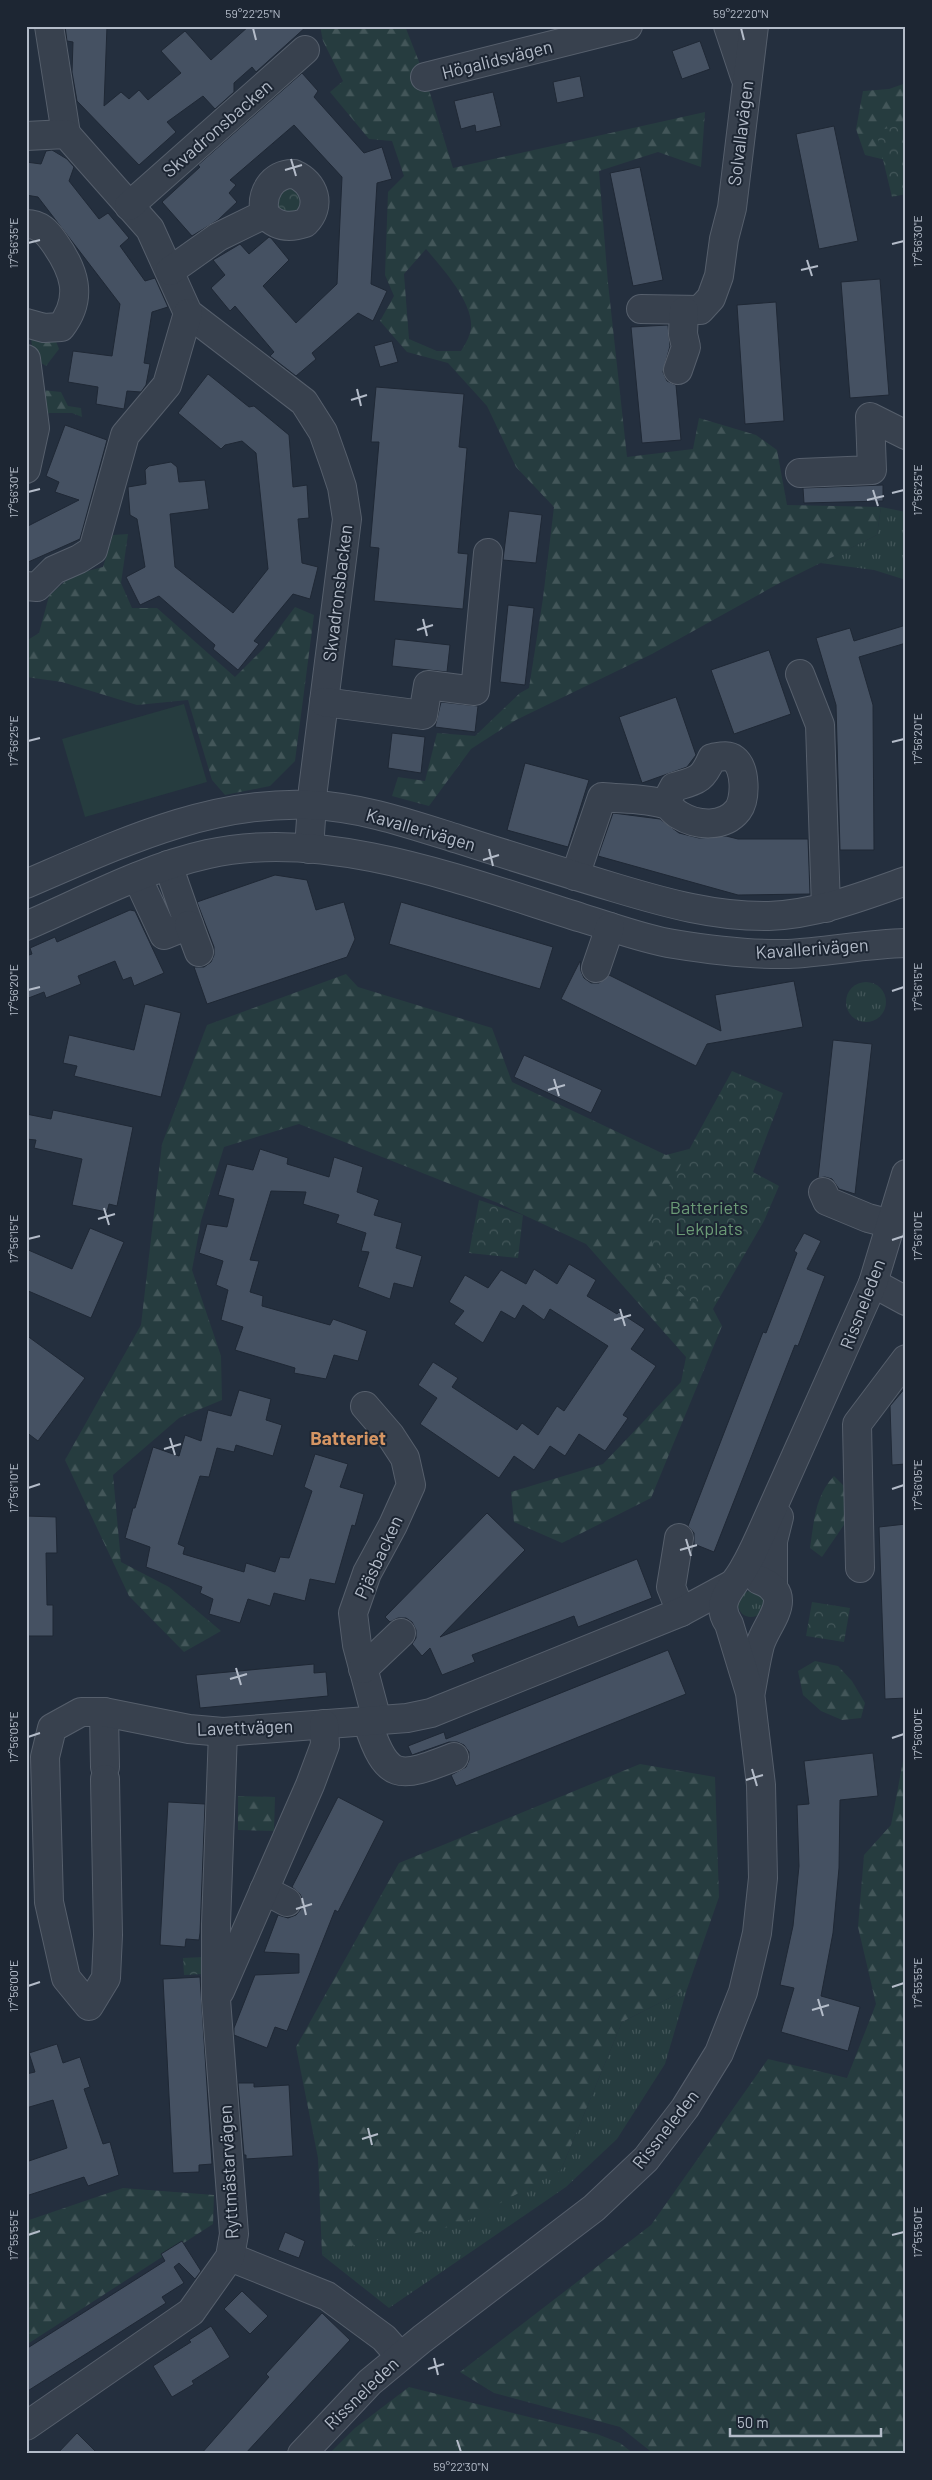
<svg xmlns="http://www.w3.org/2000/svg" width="932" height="2480" font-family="Barlow,sans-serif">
<defs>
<pattern id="grass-tufts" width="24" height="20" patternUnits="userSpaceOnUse" patternTransform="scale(1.25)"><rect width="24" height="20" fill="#263c3f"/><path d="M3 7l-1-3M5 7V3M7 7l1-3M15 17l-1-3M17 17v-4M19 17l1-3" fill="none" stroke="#435659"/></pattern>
<pattern id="forest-firs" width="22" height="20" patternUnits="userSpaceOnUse" patternTransform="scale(1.25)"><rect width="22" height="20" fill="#263c3f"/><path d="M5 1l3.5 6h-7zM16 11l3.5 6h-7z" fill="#435659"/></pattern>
<pattern id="park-crowns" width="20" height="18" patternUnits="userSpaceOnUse" patternTransform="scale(1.25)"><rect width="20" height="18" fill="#263c3f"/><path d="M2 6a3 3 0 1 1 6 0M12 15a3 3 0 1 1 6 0" fill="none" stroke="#435659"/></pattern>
</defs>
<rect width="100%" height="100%" fill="#242f3e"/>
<g fill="url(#grass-tufts)">
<path d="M881 507 906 512V580L874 570 820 563 877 535Z"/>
<circle cx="866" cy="1002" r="20"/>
<circle cx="751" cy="1604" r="13"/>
<path d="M687 1989 665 2064 617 2139 566 2187 389 2308 322 2255 561 2170 622 2022Z"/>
</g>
<g fill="url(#forest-firs)" fill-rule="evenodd">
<path d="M320 26H405L425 77 453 168 705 112 701 167 658 152 599 171 608 283 627 457 693 449 699 418 756 435 777 450 787 505 881 507 877 535 776 585 652 654 516 720 471 749 429 806 392 796 398 777 425 781 437 733 475 736 520 693 529 688 543 598 554 507 516 467 487 406 448 363 407 352 380 321 394 296 385 275 388 192 404 176 392 141 369 139 330 92 343 81 323 41ZM426 249C442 268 478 307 470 333 468 340 464 346 461 351H437L409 339 404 274Z"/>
<path d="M906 83V161L894 162 865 155 856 129 863 91 889 89Z"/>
<path d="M54 336 59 349 46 366 33 358 31 337Z"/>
<path d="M42 390 61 392 68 406 81 408 82 417 72 413H49L40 421Z"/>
<path d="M128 534 121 583 132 608H157L235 677 264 648 295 607 314 615 295 761 270 786 225 795 212 780 188 700 137 705 62 682 26 677V641L39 633 49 596 72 575 103 567 113 535Z"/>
<path d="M346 974 358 987 492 1028 512 1082 666 1155 689 1149 713 1309 722 1326 651 1498 562 1543 514 1522 511 1492 603 1464 681 1382 686 1357 586 1244 498 1203 299 1124 224 1147 201 1221 192 1270 221 1356 222 1400 179 1418 113 1475 121 1562 169 1587 221 1631 184 1652 129 1596 65 1460 141 1325 162 1144 207 1025Z"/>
<path d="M834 1476 846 1488 850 1516 822 1557 810 1548C814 1521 815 1496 834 1476Z"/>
<path d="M815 1661 838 1666 852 1681 865 1703 861 1718 842 1720 821 1711 803 1695 798 1671Z"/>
<path d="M906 1745V2454H654L620 2427 494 2393 460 2372 651 2225 768 2059 847 2078 876 2004 858 1927 864 1855 891 1825Z"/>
<path d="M640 1764 715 1777 719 1897 687 1989 622 2022 561 2170 460 2225 361 2243 322 2255 318 2158 296 2047 399 1863Z"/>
<path d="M238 1796 275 1797 274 1831 238 1830Z"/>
<path d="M123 2188 214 2195 213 2224 26 2345V2221Z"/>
<path d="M409 2387 597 2434 620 2443 634 2454H329L355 2428Z"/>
</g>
<g fill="url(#park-crowns)">
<path d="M906 124V194L892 197 876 131Z"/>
<path d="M291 180 309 208 281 221 271 192Z"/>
<path d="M732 1071 783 1093 753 1172 779 1186 764 1221 713 1309 690 1301 659 1272 648 1225Z"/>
<path d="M479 1200 523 1215 518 1258 469 1253Z"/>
<path d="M812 1602 850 1608 844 1642 806 1636Z"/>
<path d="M203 1957V1974L184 1975 183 1958Z"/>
</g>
<path fill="#263c3f" d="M184 704 207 782 85 817 62 739Z"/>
<g fill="#455162" stroke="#1f2835">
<path d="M65 26H107L104 106 121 92 129 99 139 90 148 100 181 73 161 51 185 31 211 60 249 26H307L256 72 252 67 234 83V92L215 109 203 96 167 122 176 132 139 165 77 101 72 72 73 42 67 41Z"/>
<path d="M700 41 710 69 682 79 672 51Z"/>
<path d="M302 73 318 91 314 97 364 153 382 147 392 179 377 183 371 284 387 291 373 321 358 313 312 353 316 359 296 376 270 356 274 352 235 306 230 311 211 288 225 275 213 260 240 244 249 254 269 237 271 238 289 260 263 286 296 323 337 284 342 177 294 125 230 180 236 185 229 193 237 202 218 220 192 236 162 202 200 167 198 165Z"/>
<path d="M580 76 584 97 557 103 553 82Z"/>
<path d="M493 92 501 126 476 132 475 125 461 129 454 101Z"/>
<path d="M834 126 858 241 819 249 796 134Z"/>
<path d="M52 150 67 159 74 167 69 181 99 219 108 213 129 238 120 246 145 281 155 278 168 307 152 312 144 363 150 364 146 385 141 392 127 391 124 409 96 404 98 387 68 382 73 351 112 356 120 304 38 197 26 195V162L41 164 46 151Z"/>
<path d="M640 167 663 280 633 286 610 173Z"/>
<path d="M880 279 889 395 850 398 841 282Z"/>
<path d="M776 302 784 421 745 424 737 305Z"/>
<path d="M668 325 670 346 663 372 667 381 676 385 681 440 642 443 631 327Z"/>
<path d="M392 341 398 362 380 367 374 346Z"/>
<path d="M208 374 249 407 254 406 289 435 293 487 307 485 309 518 298 519 302 563 318 567 310 599 293 594 254 641 259 644 238 670 213 649 215 645 159 596 140 605 126 577 145 567 137 519 130 515 128 487 146 484 145 470 149 466 171 462 177 467 179 482 205 480 209 509 170 514 175 567 233 613 268 569 256 453 242 441 225 445 221 449 178 413Z"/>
<path d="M376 387 464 394 459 447 467 448 458 553 468 554 463 609 374 601 379 548 370 547 379 442H371Z"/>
<path d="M65 425 107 440 80 539 26 563V527L79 500 55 492 59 482 46 476Z"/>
<path d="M883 485V501L804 503 803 488Z"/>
<path d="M509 511 542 515 536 563 503 560Z"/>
<path d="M508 605 534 608 525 685 500 682Z"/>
<path d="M906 625V643L859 657 873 705 874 850H840L836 705 816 638 850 628 854 641Z"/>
<path d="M395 639 450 645 447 672 392 666Z"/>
<path d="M769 650 791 714 734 734 711 670Z"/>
<path d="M676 697 696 755 687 767 642 783 619 717Z"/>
<path d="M441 702 478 706 475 732 435 727Z"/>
<path d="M392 733 425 737 421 773 388 768Z"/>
<path d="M525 763 589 780 568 847 507 830Z"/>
<path d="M613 813 660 819 679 833 699 838 726 836 738 839H808L810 894 738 895 598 856Z"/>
<path d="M275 875 307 880 316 910 344 902 355 939 347 957 207 1004 194 967H204L211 962 214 955V947L197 902Z"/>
<path d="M401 902 553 947 540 989 389 944Z"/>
<path d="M130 910 135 911 164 973 134 986 131 977 123 980 115 961 78 976 81 984 46 998 44 992 26 999V956L32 954 30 948 55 937 57 942Z"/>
<path d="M580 961 581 971 584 978 591 983H599L609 975 721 1031 715 995 794 981 803 1027 707 1044 696 1066 561 999Z"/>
<path d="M145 1004 181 1013 161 1097 74 1076 77 1066 63 1063 69 1035 134 1050Z"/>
<path d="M833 1040 872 1044 855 1194 839 1189 832 1179 825 1177 818 1178Z"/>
<path d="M524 1055 602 1090 591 1113 514 1077Z"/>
<path d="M53 1110 133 1127 117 1206 109 1204 107 1212 72 1205 82 1159 34 1148 36 1140 26 1139V1114L51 1119Z"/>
<path d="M260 1149 288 1158 287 1164 329 1177 334 1157 363 1167 357 1192 379 1200 374 1215 402 1223 396 1248 422 1256 413 1288 394 1283 390 1299 358 1287 369 1252 361 1251 366 1233 336 1223 339 1215 303 1204 306 1192 271 1191 250 1260 259 1261 250 1292 263 1296 262 1306 330 1325 333 1319 367 1331 358 1361 334 1355 326 1379 294 1373 295 1368 235 1350 243 1327 221 1320 228 1290 216 1285 223 1261 199 1253 207 1224 227 1227 234 1199 218 1195 227 1164 253 1170Z"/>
<path d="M90 1228 124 1242 91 1318 26 1290V1249L72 1269Z"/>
<path d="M804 1233 821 1241 807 1269 825 1276 798 1346 795 1345 714 1552 694 1544V1533L688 1526 763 1332 766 1333 797 1253 794 1251Z"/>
<path d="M569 1264 596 1280 587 1296 617 1314 619 1312 645 1329 631 1349 656 1366 623 1415 628 1418 605 1451 579 1434 565 1456 550 1446 534 1470 514 1456 499 1478 420 1424 437 1398 418 1385 433 1362 458 1378 452 1387 517 1430 522 1423 538 1435 557 1406 564 1411 608 1346 550 1309 544 1320 523 1305 515 1319 501 1311 483 1343 454 1324 464 1311 449 1302 465 1275 488 1288 501 1270 526 1284 534 1269 557 1284Z"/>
<path d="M26 1335 85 1378 38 1441 26 1432Z"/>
<path d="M906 1387V1464L892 1465 890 1406Z"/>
<path d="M239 1390 271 1399 266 1420 282 1425 273 1456 236 1445 234 1452 217 1448 209 1477 200 1476 178 1544 185 1547 183 1554 244 1572 246 1563 275 1572 280 1557 289 1558 312 1491 304 1487 315 1454 348 1464 340 1487 364 1494 355 1526 352 1525 335 1584 310 1579 305 1601 274 1593 270 1606 248 1599 240 1623 209 1614 213 1599 200 1593 202 1587 146 1567 150 1547 125 1538 133 1508H135L153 1447 179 1456 185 1435 201 1441 208 1410 231 1416Z"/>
<path d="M487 1513 525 1550 440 1637 637 1559 652 1598 578 1627 574 1616 472 1655 475 1662 442 1675 430 1648 422 1656 412 1644 416 1638V1630L412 1622 406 1618H398L390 1622 385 1617Z"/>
<path d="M26 1516 56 1517 57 1553H46L47 1605H53V1636H26Z"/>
<path d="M906 1524V1698L885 1699 879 1527Z"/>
<path d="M668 1650 686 1694 456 1786 451 1775 466 1767 469 1760V1752L464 1745 457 1742H449L412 1755 408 1746 444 1732 446 1739Z"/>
<path d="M314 1664V1673L326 1672 328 1696 200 1708 196 1675Z"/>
<path d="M873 1753 878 1796 840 1800 839 1868 833 1933 821 1996 860 2007 848 2051 781 2032 794 1988 780 1985 793 1926 799 1866 797 1805 809 1804 804 1761Z"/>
<path d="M338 1797 384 1821 338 1912 335 1910 287 2031 275 2027 267 2048 234 2035V2028L255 1975 299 1973V1954L264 1952 278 1915 288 1918 296 1915 301 1909 303 1901 300 1894 292 1887Z"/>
<path d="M168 1802 205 1804 200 1933 199 1940 186 1939 185 1947 160 1945Z"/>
<path d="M200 1977 212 2164 199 2165V2172L173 2173 163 1979Z"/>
<path d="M57 2044 63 2063 80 2057 90 2087 84 2089 103 2144 110 2142 119 2175 88 2186 84 2177 26 2196V2162L67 2148 53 2100 26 2108V2074L35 2072 29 2053Z"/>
<path d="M238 2083H254V2087L289 2085 293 2156 246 2159V2155H244Z"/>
<path d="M285 2232 305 2241 299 2258 278 2250Z"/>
<path d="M182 2241 201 2271 195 2279 179 2263 174 2267 184 2283 162 2297 166 2303 26 2392V2349L165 2261 161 2254Z"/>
<path d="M242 2291 268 2316 250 2334 224 2309Z"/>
<path d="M322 2313 350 2340 245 2454H201L269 2377 266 2374Z"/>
<path d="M211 2326 230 2357 192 2381 194 2384 172 2397 153 2366 191 2342 189 2340Z"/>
<path d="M77 2433 98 2454H57Z"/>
</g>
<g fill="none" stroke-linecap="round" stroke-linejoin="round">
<g stroke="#565f6c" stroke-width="30">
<g id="minor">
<path d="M49 26 66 134"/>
<path d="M728 26 745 77"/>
<path d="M425 77 628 26"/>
<path d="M26 136 66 134 150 229 188 313 304 402 323 432 334 463 342 487 347 519 313 789 309 849"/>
<path d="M129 206 305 50"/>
<path d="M26 224C40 224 47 232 54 242 74 270 84 297 61 327L44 328 26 323"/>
<path d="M170 271 218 237 265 214C260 194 272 173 294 174 315 183 322 206 305 223 290 228 276 227 265 214"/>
<path d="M641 309 700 310 711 298 719 276 724 239 732 208 754 26"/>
<path d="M26 359 35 428 26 469"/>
<path d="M678 370 686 347 683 334 684 311"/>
<path d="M800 473 872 470 870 417 906 435"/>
<path d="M26 586 37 587 54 570 79 559 93 550 125 435 167 385 188 313"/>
<path d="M800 674 820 725 826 908"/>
<path d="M324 702 423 715 428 685 475 691 488 553"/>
<path d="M575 876 602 797C622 799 645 798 664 804 670 805 673 812 679 815 697 826 724 828 738 810 746 799 746 768 734 759 728 754 719 757 712 758 702 781 697 780 674 787L665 804"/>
<path d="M137 877 164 935 189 925 168 865"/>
<path d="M26 884C117 845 209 800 311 805 362 807 410 824 458 839 510 856 563 872 616 888 666 903 716 917 769 916 817 914 861 897 906 881"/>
<path d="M189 925 199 952"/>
<path d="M26 926C86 900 145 868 208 854 328 827 469 883 582 918 612 927 643 939 674 944 711 950 750 955 788 954 827 952 866 944 906 943"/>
<path d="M596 968 610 927"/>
<path d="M823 1192 827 1201 868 1218 891 1224"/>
<path d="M873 1283 906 1301"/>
<path d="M365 1406 390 1435 405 1458 411 1485 393 1525 367 1573 353 1613 357 1645 377 1720"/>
<path d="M679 1538 671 1587 681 1612"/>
<path d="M860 1568 857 1424 906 1359"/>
<path d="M773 1589V1541L779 1517"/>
<path d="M363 1669 401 1633"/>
<path d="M751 1691C754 1675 756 1660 760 1645 766 1623 798 1595 759 1580"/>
<path d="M104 1712 105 1767"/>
<path d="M367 1721C387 1782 398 1779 454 1757"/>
<path d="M105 1779 108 1935 106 1978 89 2006 66 1978 49 1902 45 1757 52 1728 81 1712H104L189 1729 223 1732 407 1718 431 1713 681 1612 731 1585"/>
<path d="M264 1890 287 1902"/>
<path d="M220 1991 310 1785 325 1745 324 1724"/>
<path d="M230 2257 327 2296 384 2338 400 2356"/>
<path d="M26 2426 191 2312 230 2257 234 2234 216 1999V1924L223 1732"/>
<path d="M302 2454 370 2382 422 2339 594 2208 646 2159 685 2108 719 2053 743 1992 757 1933 763 1878 761 1785 750 1693 729 1624C713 1601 734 1587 744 1568 750 1558 755 1547 760 1536L873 1283 906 1174"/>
</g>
</g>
<use href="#minor" stroke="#38414e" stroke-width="28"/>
</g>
<path fill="none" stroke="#b4bcc9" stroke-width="2" d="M253 28 256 40M741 28 744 40M291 159 296 176M285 170 302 165M28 243 40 240M892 244 904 241M807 260 812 276M801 270 818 266M357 389 361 406M351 400 367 395M873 490 878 506M28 492 40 489M892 493 904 490M867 500 884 496M423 619 427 636M417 630 433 625M28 741 40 738M892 742 904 739M489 849 493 866M483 860 499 855M28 990 40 987M892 991 904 987M554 1079 559 1096M548 1090 565 1085M104 1208 109 1225M98 1219 115 1214M28 1239 40 1236M892 1240 904 1236M620 1309 625 1326M614 1320 631 1315M170 1438 175 1455M164 1449 181 1444M28 1488 40 1484M892 1489 904 1485M686 1539 691 1556M680 1550 697 1545M236 1668 241 1685M230 1679 247 1674M28 1737 40 1733M892 1738 904 1734M752 1769 757 1786M746 1780 763 1775M302 1898 306 1915M296 1909 312 1904M28 1986 40 1982M892 1987 904 1983M818 1999 823 2016M812 2010 829 2005M368 2128 372 2145M362 2139 378 2134M28 2235 40 2231M892 2235 904 2232M434 2358 438 2375M428 2369 444 2364M457 2440 461 2452"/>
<g text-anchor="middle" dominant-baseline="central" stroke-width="4" stroke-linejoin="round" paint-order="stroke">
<g font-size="18" fill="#b4bcc9" stroke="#1d2633">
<text transform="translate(497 59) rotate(-14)">Högalidsvägen</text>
<text transform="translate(217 128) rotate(-41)">Skvadronsbacken</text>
<text transform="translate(740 133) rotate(-83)">Solvallavägen</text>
<text transform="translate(337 593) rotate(-83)">Skvadronsbacken</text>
<text transform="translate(421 829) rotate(16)">Kavallerivägen</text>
<text transform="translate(812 948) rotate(-4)">Kavallerivägen</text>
<text transform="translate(862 1304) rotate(-69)">Rissneleden</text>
<text transform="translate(378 1557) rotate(-65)">Pjäsbacken</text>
<text transform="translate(245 1727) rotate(-2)">Lavettvägen</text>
<text transform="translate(665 2129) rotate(-52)">Rissneleden</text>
<text transform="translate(228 2172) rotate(-93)">Ryttmästarvägen</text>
<text transform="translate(361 2393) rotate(-44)">Rissneleden</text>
</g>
<g font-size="18" fill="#6b9a76" stroke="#1d2633">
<text x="709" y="1207">Batteriets<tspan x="709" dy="21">Lekplats</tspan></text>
</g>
<g font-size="19" font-weight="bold" fill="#d59563" stroke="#1d2633">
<text x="348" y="1437">Batteriet</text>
</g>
</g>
<rect width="932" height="2480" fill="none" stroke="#1d2633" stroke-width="55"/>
<path d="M730 2428v8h151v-8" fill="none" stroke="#b4bcc9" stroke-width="2.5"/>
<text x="737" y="2428" font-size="15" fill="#b4bcc9" stroke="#1d2633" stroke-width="4" paint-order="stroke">50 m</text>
<rect x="28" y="28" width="876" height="2424" fill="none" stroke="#b4bcc9" stroke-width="2"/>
<g font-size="12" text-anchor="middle" fill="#b4bcc9">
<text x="253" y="18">59°22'25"N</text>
<text x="741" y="18">59°22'20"N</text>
<text transform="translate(918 241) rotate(-90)" y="4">17°56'30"E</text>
<text transform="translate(14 243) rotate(-90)" y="4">17°56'35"E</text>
<text transform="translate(918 490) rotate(-90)" y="4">17°56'25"E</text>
<text transform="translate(14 492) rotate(-90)" y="4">17°56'30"E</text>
<text transform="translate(918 739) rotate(-90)" y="4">17°56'20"E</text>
<text transform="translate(14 741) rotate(-90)" y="4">17°56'25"E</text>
<text transform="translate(918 987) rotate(-90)" y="4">17°56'15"E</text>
<text transform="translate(14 990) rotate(-90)" y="4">17°56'20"E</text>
<text transform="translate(918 1236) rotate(-90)" y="4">17°56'10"E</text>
<text transform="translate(14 1239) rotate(-90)" y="4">17°56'15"E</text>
<text transform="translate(918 1485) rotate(-90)" y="4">17°56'05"E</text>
<text transform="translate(14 1488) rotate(-90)" y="4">17°56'10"E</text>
<text transform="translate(918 1734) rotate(-90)" y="4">17°56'00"E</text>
<text transform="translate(14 1737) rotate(-90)" y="4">17°56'05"E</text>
<text transform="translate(918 1983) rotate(-90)" y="4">17°55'55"E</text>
<text transform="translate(14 1986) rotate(-90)" y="4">17°56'00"E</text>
<text transform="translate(918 2232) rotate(-90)" y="4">17°55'50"E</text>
<text transform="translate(14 2235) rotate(-90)" y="4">17°55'55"E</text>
<text x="461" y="2471">59°22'30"N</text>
</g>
</svg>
